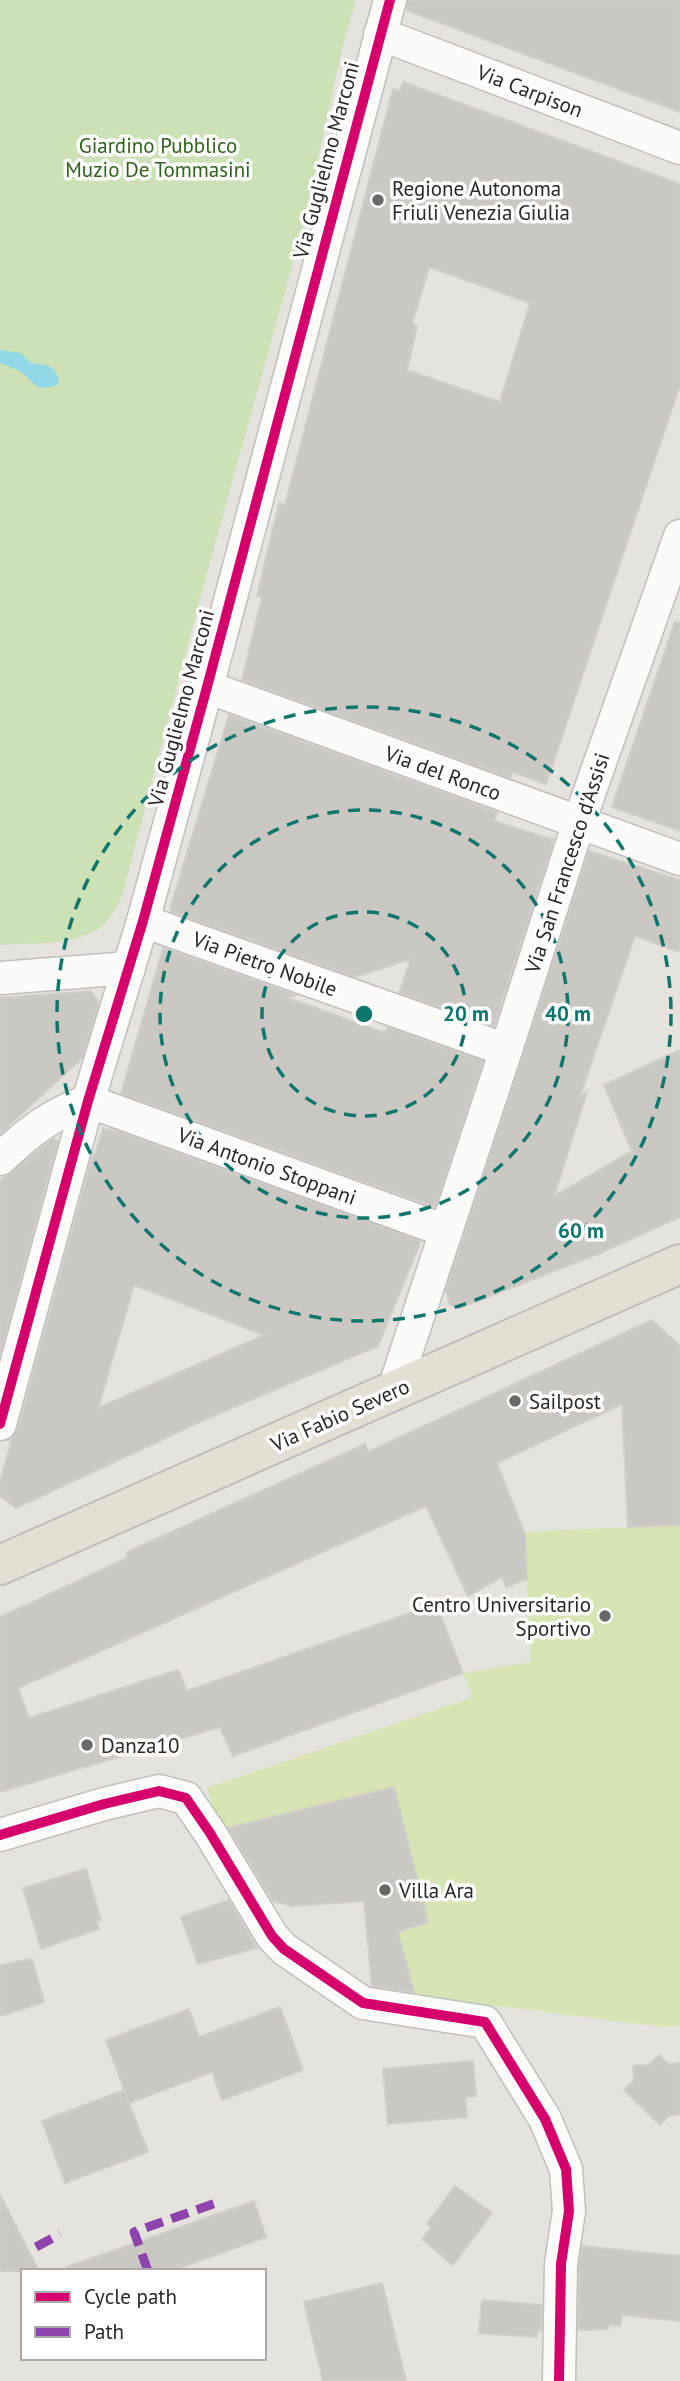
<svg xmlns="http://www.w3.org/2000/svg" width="680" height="2381" font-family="'PT Sans',sans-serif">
<rect width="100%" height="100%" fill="#e6e2dd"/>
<path fill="#cce1b6" d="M0 0H356L341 53 305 219 203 587 122 896C117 908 110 920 100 928 73 946 31 943 0 945Z"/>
<path fill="#d7e5b4" d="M680 1525V2026L664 2027 499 2006 414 1999 372 1991 364 1902H354L344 1873 292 1906 258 1898 220 1830 207 1788 473 1697 463 1673 531 1662 524 1532Z"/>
<path fill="#92d8e7" d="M0 350 21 353 31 363C47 364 58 366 59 384 36 393 37 385 21 372 15 368 7 366 0 363Z"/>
<g fill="#cbc8c4" stroke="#d1cdc9" stroke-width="2" fill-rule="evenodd">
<path d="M408 0H680V112L406 10Z"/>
<path d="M403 82 680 184V385L546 784 512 772 510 778 242 680 262 597 257 596 279 503 285 505 393 89 400 91ZM429 267 530 303 500 402 407 370 417 326 412 324Z"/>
<path d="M675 622 680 623V831L612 807Z"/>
<path d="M229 715 497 812 494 821 554 840 494 1026 399 993 411 959 355 977 173 912 170 909Z"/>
<path d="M589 851 680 880V952L635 936 580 1096 587 1092 554 1196 632 1151 604 1085 680 1050V1217L598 1254 460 1308 450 1305 446 1290Z"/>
<path d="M163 948 296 995 288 998 385 1033 387 1027 483 1061 435 1207 121 1094Z"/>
<path d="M91 991 99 1004 82 1058 0 1134V998Z"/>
<path d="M103 1128 111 1131V1129L421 1241 378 1346 204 1420 16 1508 0 1496V1481L12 1440H8L18 1429 93 1154 95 1155ZM134 1285 264 1335 98 1408Z"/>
<path d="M53 1139 58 1141 0 1354V1181Z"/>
<path d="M652 1320 680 1346V1525L628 1527 622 1404 497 1463 525 1535 527 1579 506 1587 502 1577 468 1596 426 1506 18 1688 29 1718 178 1670 187 1691 436 1604 463 1673 233 1756 220 1727 0 1792V1617L127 1558V1552L365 1444 368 1452Z"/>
<path d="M394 1787 428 1922 398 1932 414 1992 372 1986 364 1901 292 1906 273 1901 228 1828Z"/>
<path d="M86 1869 101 1920 96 1921 99 1929 41 1949 23 1888Z"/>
<path d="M229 1900 257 1948 198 1964 181 1917Z"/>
<path d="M32 1959 44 2002 0 2016V1965Z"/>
<path d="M280 2007 303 2070 222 2100 212 2072 129 2103 106 2040 189 2009 199 2037Z"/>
<path d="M659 2055 668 2064 680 2063V2114L668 2116 660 2125 624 2090 634 2080 633 2066 649 2065Z"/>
<path d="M473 2061 476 2096 465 2097 467 2117 388 2124 383 2069Z"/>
<path d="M124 2090 148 2152 65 2183 42 2121Z"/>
<path d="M455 2186 492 2213 453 2265 422 2239 432 2227 427 2224Z"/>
<path d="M0 2195 39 2271H0Z"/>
<path d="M254 2201 266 2237 171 2271H68L67 2267Z"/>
<path d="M582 2246 680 2256V2321L622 2315 620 2326 609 2325 608 2329 578 2330 579 2266Z"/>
<path d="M382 2283 406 2381H323L304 2302Z"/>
<path d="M482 2300 542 2305 541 2330H538L537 2337 479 2333Z"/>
</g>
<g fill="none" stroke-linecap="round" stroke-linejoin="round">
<g stroke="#c0bfbf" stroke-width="35">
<g id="street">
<path d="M380 34 680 148"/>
<path d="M207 687 680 859"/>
<path d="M143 921 506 1050"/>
<path d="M0 978 129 968"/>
<path d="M0 1159C29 1132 51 1114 88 1101L446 1231"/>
<path d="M393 1392 506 1050 579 822 680 536"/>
<path d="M0 1424 88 1101 143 921 207 687 390 0"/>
<path d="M0 1835 104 1804 159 1791 186 1798 210 1833 272 1936 284 1949 363 2003 485 2022 545 2119 566 2169 569 2211 561 2264 559 2381"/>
</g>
</g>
<g stroke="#bfbdbc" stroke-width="42">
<path id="primary" d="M0 1565 680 1264"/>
</g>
<use href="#street" stroke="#fbfbfa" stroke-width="32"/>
<use href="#primary" stroke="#e4dfd3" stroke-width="38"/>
<g stroke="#8e44ad" stroke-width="9" stroke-dasharray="18 9" stroke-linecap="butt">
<path d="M36 2247 60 2234"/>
<path d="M148 2271 134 2232 216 2203"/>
</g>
<g stroke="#fff" stroke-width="15">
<g id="cycleway">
<path d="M0 1424 88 1101 143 921 207 687 390 0"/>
<path d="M0 1835 104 1804 159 1791 186 1798 210 1833 272 1936 284 1949 363 2003 485 2022 545 2119 566 2169 569 2211 561 2264 559 2381"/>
</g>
</g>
<use href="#cycleway" stroke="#d6006c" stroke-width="10"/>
</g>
<g fill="none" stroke="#0f766e" stroke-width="3.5" stroke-dasharray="12 9">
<circle cx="364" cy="1014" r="102"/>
<circle cx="364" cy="1014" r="204"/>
<circle cx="364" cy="1014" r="307"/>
</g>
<g fill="#6a6967" stroke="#fff" stroke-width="2.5">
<circle cx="378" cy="200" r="7"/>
<circle cx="515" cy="1401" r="7"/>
<circle cx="605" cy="1616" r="7"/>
<circle cx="87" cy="1745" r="7"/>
<circle cx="385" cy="1890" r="7"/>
</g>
<g text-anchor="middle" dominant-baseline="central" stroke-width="7" stroke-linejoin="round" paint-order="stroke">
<g font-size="21" fill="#282828" stroke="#fff">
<text transform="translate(530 91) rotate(21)">Via Carpison</text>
<text transform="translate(326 160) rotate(-75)">Via Guglielmo Marconi</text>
<text transform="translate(181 708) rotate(-75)">Via Guglielmo Marconi</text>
<text transform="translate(443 773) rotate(20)">Via del Ronco</text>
<text transform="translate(567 863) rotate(-72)">Via San Francesco d'Assisi</text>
<text transform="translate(265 964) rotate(20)">Via Pietro Nobile</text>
<text transform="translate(267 1166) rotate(20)">Via Antonio Stoppani</text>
<text transform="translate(340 1415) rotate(-24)">Via Fabio Severo</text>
</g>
<g font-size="21" fill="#2f621b" stroke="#fff">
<text x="158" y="145">Giardino Pubblico<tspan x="158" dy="24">Muzio De Tommasini</tspan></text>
</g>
<g font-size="21" fill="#282828" stroke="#fff" text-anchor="start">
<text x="392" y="188">Regione Autonoma<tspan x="392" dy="24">Friuli Venezia Giulia</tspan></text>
<text x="529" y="1401">Sailpost</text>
<text x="591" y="1604" text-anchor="end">Centro Universitario<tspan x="591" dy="24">Sportivo</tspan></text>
<text x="101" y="1745">Danza10</text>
<text x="399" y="1890">Villa Ara</text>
</g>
</g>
<circle cx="364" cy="1014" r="10" fill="#0f766e" stroke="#fff" stroke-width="3.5"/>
<g font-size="21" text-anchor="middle" font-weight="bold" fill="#0f766e" stroke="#fff" stroke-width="7" stroke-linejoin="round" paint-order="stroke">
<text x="466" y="1021">20 m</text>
<text x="568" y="1021">40 m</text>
<text x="581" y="1238">60 m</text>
</g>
<rect x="21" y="2269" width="245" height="91" fill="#ffffff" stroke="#a9a9a9" stroke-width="2"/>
<rect x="35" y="2292" width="35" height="10" fill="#d6006c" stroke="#a9a9a9" stroke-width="2"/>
<text x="84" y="2304" font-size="21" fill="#282828">Cycle path</text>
<rect x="35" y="2327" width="35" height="10" fill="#8e44ad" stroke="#a9a9a9" stroke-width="2"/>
<text x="84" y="2339" font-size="21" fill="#282828">Path</text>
</svg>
